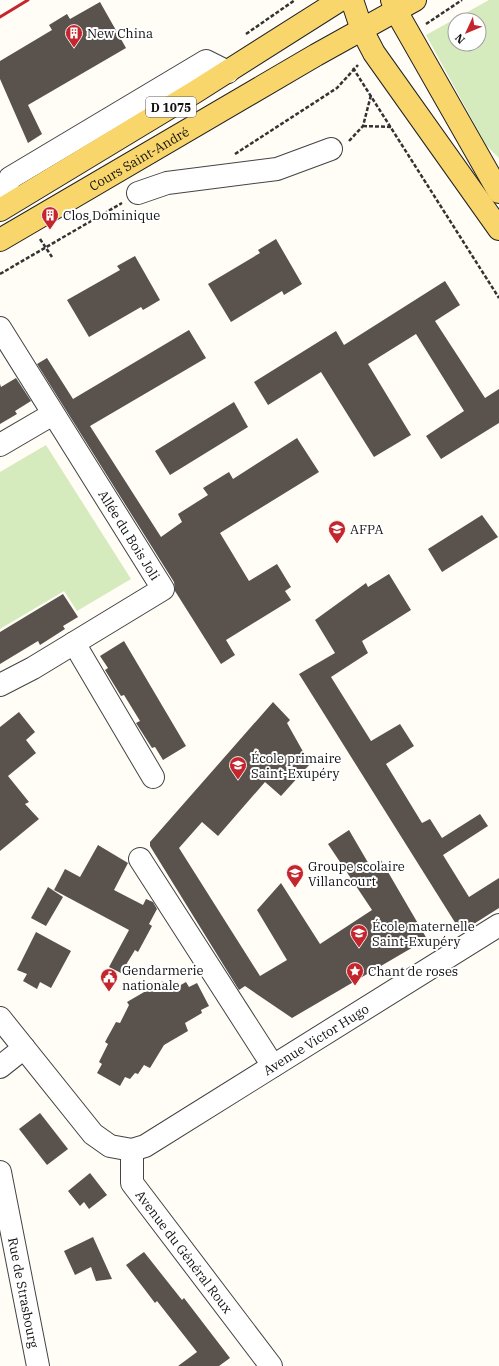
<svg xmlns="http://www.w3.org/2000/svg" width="499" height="1366" font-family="'IBM Plex Serif',serif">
<rect width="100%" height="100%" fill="#fffdf5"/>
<g fill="#d5ebbd" fill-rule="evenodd">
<path d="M489 0H499V158L486 145 426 35ZM455 20H479V44H455Z"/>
<path d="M46 445 131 579 77 611 64 591 0 629V472Z"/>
</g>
<g fill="#5a524d">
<path d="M100 2 126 48 28 105 42 134 28 143 0 79V61L52 30 49 25 67 14 70 19Z"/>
<path d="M276 239 302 284 284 295 282 291 231 322 208 284 260 253 258 250Z"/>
<path d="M135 256 160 300 143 310 141 307 89 337 67 300 120 270 117 266Z"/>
<path d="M445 281 460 305 435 321 485 398 499 389V423L441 459 426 436 464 411 416 334 368 364 411 435 374 457 321 372 268 405 254 382 336 331 344 345Z"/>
<path d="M189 330 206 358 90 426 161 537 182 522 178 514 208 495 203 488 229 472 233 479 297 438 319 472 220 533 249 581 277 564 291 587 285 591 291 600 226 640 235 655 221 664 175 591 174 582 37 364 47 358 73 399Z"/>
<path d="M16 378 31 401 15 411 17 414 0 424V384L1 387Z"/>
<path d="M234 402 248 427 170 475 155 451Z"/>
<path d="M482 515 498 537 442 572 428 549Z"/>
<path d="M389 574 411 610 362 641 368 653 331 677 371 741 400 724 414 746 386 764 422 823 430 819 442 838 480 814 488 826 443 855 469 897 499 878V908L461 932 299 674 335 653 315 620 366 583 368 587Z"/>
<path d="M63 594 78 617 63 626 65 629 40 645 38 641 0 664V632Z"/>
<path d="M124 641 186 746 163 760 155 747 152 748 136 723 140 721 124 695 121 696 105 670 108 668 100 656Z"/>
<path d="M273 702 290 720 287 723 310 764 281 796 265 782 218 836 202 822 179 848 260 976 287 960 257 910 281 883 320 944 372 910 328 844 349 830 370 866 381 860 427 939 292 1018 245 986 239 990 150 846V842Z"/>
<path d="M19 712 35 732 26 740 36 753 8 776 29 802 25 804 39 819 0 851V727Z"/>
<path d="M98 845 128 863 114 890 143 905 146 899 153 902 157 909 149 924 152 926 138 952 135 950 121 973 109 967 129 930 54 890 65 869 80 877Z"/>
<path d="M48 887 63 897 46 926 31 918Z"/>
<path d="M36 932 71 951 51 988 40 982 37 989 23 981 27 974 17 970Z"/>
<path d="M163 981 167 989 177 983 179 986 186 982 189 987 197 983 209 1006 201 1010 202 1013 185 1023 188 1031 164 1045 150 1068 144 1065 138 1074 135 1073 130 1079 125 1077 120 1086 97 1073 102 1064 99 1062 108 1044 105 1042 116 1022 120 1023 129 1005 127 1002Z"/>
<path d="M40 1113 68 1149 47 1165 19 1129Z"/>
<path d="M90 1173 107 1195 89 1209 84 1202 80 1206 68 1191Z"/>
<path d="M93 1237 112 1279 96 1281 91 1267 75 1275 64 1251Z"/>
<path d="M144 1252 182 1300 184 1298 230 1358 219 1366H178L197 1352 157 1301 155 1303 126 1265Z"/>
</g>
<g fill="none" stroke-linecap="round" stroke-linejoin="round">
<g stroke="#444" stroke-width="24">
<g id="minor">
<path d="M138 193 167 183 277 169 331 149"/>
<path d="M0 201 10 178 206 61 228 72"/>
<path id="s1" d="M0 328 163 589 33 668 0 685"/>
<path d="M0 445 53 414"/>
<path d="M74 643 153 777"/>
<path d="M140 859 273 1066"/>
<path id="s2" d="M0 1018 93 1134 110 1146 132 1150V1183L271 1366"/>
<path d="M0 1067 24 1048"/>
<path id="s3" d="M132 1150 145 1146 499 925"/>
<path id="s4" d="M0 1172 38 1366"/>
</g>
</g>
<g stroke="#222" stroke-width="24">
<g id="major">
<path d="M352 0 362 30 374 53 499 229"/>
<path d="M392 0 396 11 499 192"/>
<path d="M0 210 195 92 340 0"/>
<path id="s5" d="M0 240 316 55 415 0"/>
</g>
</g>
<g stroke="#333" stroke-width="2.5" stroke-dasharray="4 2" stroke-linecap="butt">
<path d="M426 24 462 0"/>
<path d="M246 34 295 0"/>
<path d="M353 68 499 298"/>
<path d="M363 126 392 127"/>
<path d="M349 141 363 126 371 95"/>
<path d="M235 154 337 88 358 65"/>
<path d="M40 239 52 257"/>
<path d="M0 274 122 203"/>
</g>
<use href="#minor" stroke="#fff" stroke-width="22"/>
<use href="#major" stroke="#f9d66b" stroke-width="22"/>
<path stroke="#c4262e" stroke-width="3" d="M0 17 28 0"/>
</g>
<defs>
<g id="building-pin" transform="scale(0.9)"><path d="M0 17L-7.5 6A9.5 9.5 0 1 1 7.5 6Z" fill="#c4262e" stroke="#fff"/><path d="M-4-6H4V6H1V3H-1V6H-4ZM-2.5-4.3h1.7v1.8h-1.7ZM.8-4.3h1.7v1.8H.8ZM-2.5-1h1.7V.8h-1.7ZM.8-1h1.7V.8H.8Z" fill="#fff"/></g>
<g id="university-pin" transform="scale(0.9)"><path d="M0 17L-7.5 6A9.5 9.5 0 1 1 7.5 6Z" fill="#c4262e" stroke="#fff"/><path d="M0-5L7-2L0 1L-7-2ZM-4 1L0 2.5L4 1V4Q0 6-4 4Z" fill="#fff"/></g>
<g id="school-pin" transform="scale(0.9)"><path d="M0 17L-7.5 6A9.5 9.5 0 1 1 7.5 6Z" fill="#c4262e" stroke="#fff"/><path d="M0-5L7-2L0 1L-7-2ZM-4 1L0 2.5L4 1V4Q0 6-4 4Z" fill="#fff"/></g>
<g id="sight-pin" transform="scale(0.9)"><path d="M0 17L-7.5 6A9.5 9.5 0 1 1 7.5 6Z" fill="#c4262e" stroke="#fff"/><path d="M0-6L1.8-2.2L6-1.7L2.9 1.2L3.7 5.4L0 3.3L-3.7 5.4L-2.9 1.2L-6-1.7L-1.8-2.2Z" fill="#fff"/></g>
<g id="civic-pin" transform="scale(0.9)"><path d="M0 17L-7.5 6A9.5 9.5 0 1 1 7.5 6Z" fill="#c4262e" stroke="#fff"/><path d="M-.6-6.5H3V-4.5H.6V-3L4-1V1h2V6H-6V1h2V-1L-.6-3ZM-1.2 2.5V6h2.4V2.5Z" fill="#fff"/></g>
</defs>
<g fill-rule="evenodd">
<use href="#building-pin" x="74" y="33"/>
<use href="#building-pin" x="50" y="215"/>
<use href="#university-pin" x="337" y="529"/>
<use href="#school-pin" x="238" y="765"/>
<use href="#school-pin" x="295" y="873"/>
<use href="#school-pin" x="359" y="933"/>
<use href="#sight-pin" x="355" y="971"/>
<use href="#civic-pin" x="109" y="977"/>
</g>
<g text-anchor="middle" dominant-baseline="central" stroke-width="4" stroke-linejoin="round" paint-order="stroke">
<rect fill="#fff" stroke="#585858" stroke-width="1" x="146" y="97" width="50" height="20" rx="3"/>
<g font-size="12" font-weight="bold" fill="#111">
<text x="171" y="107">D 1075</text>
</g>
<g font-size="13" fill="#111" stroke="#fff" text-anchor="start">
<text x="87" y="33">New China</text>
<text x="63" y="215">Clos Dominique</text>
<text x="350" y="529">AFPA</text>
<text x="251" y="758">École primaire<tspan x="251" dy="15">Saint-Exupéry</tspan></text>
<text x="308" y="866">Groupe scolaire<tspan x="308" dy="15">Villancourt</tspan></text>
<text x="372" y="926">École maternelle<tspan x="372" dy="15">Saint-Exupéry</tspan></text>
<text x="122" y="970">Gendarmerie<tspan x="122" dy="15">nationale</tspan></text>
<text x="368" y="971">Chant de roses</text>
</g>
<g font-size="13" fill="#111" stroke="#fff">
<text stroke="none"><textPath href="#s5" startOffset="161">Cours Saint-André</textPath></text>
<text stroke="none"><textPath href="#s1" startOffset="244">Allée du Bois Joli</textPath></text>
<text stroke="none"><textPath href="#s3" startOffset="215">Avenue Victor Hugo</textPath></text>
<text stroke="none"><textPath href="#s2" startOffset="311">Avenue du Général Roux</textPath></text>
<text stroke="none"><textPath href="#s4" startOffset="123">Rue de Strasbourg</textPath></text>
</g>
</g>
<g transform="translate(467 32) rotate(226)"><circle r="19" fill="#ffffff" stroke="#a0a0a0"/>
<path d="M0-3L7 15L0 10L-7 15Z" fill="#c4262e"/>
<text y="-6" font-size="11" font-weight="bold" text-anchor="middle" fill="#111111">N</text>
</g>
</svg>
